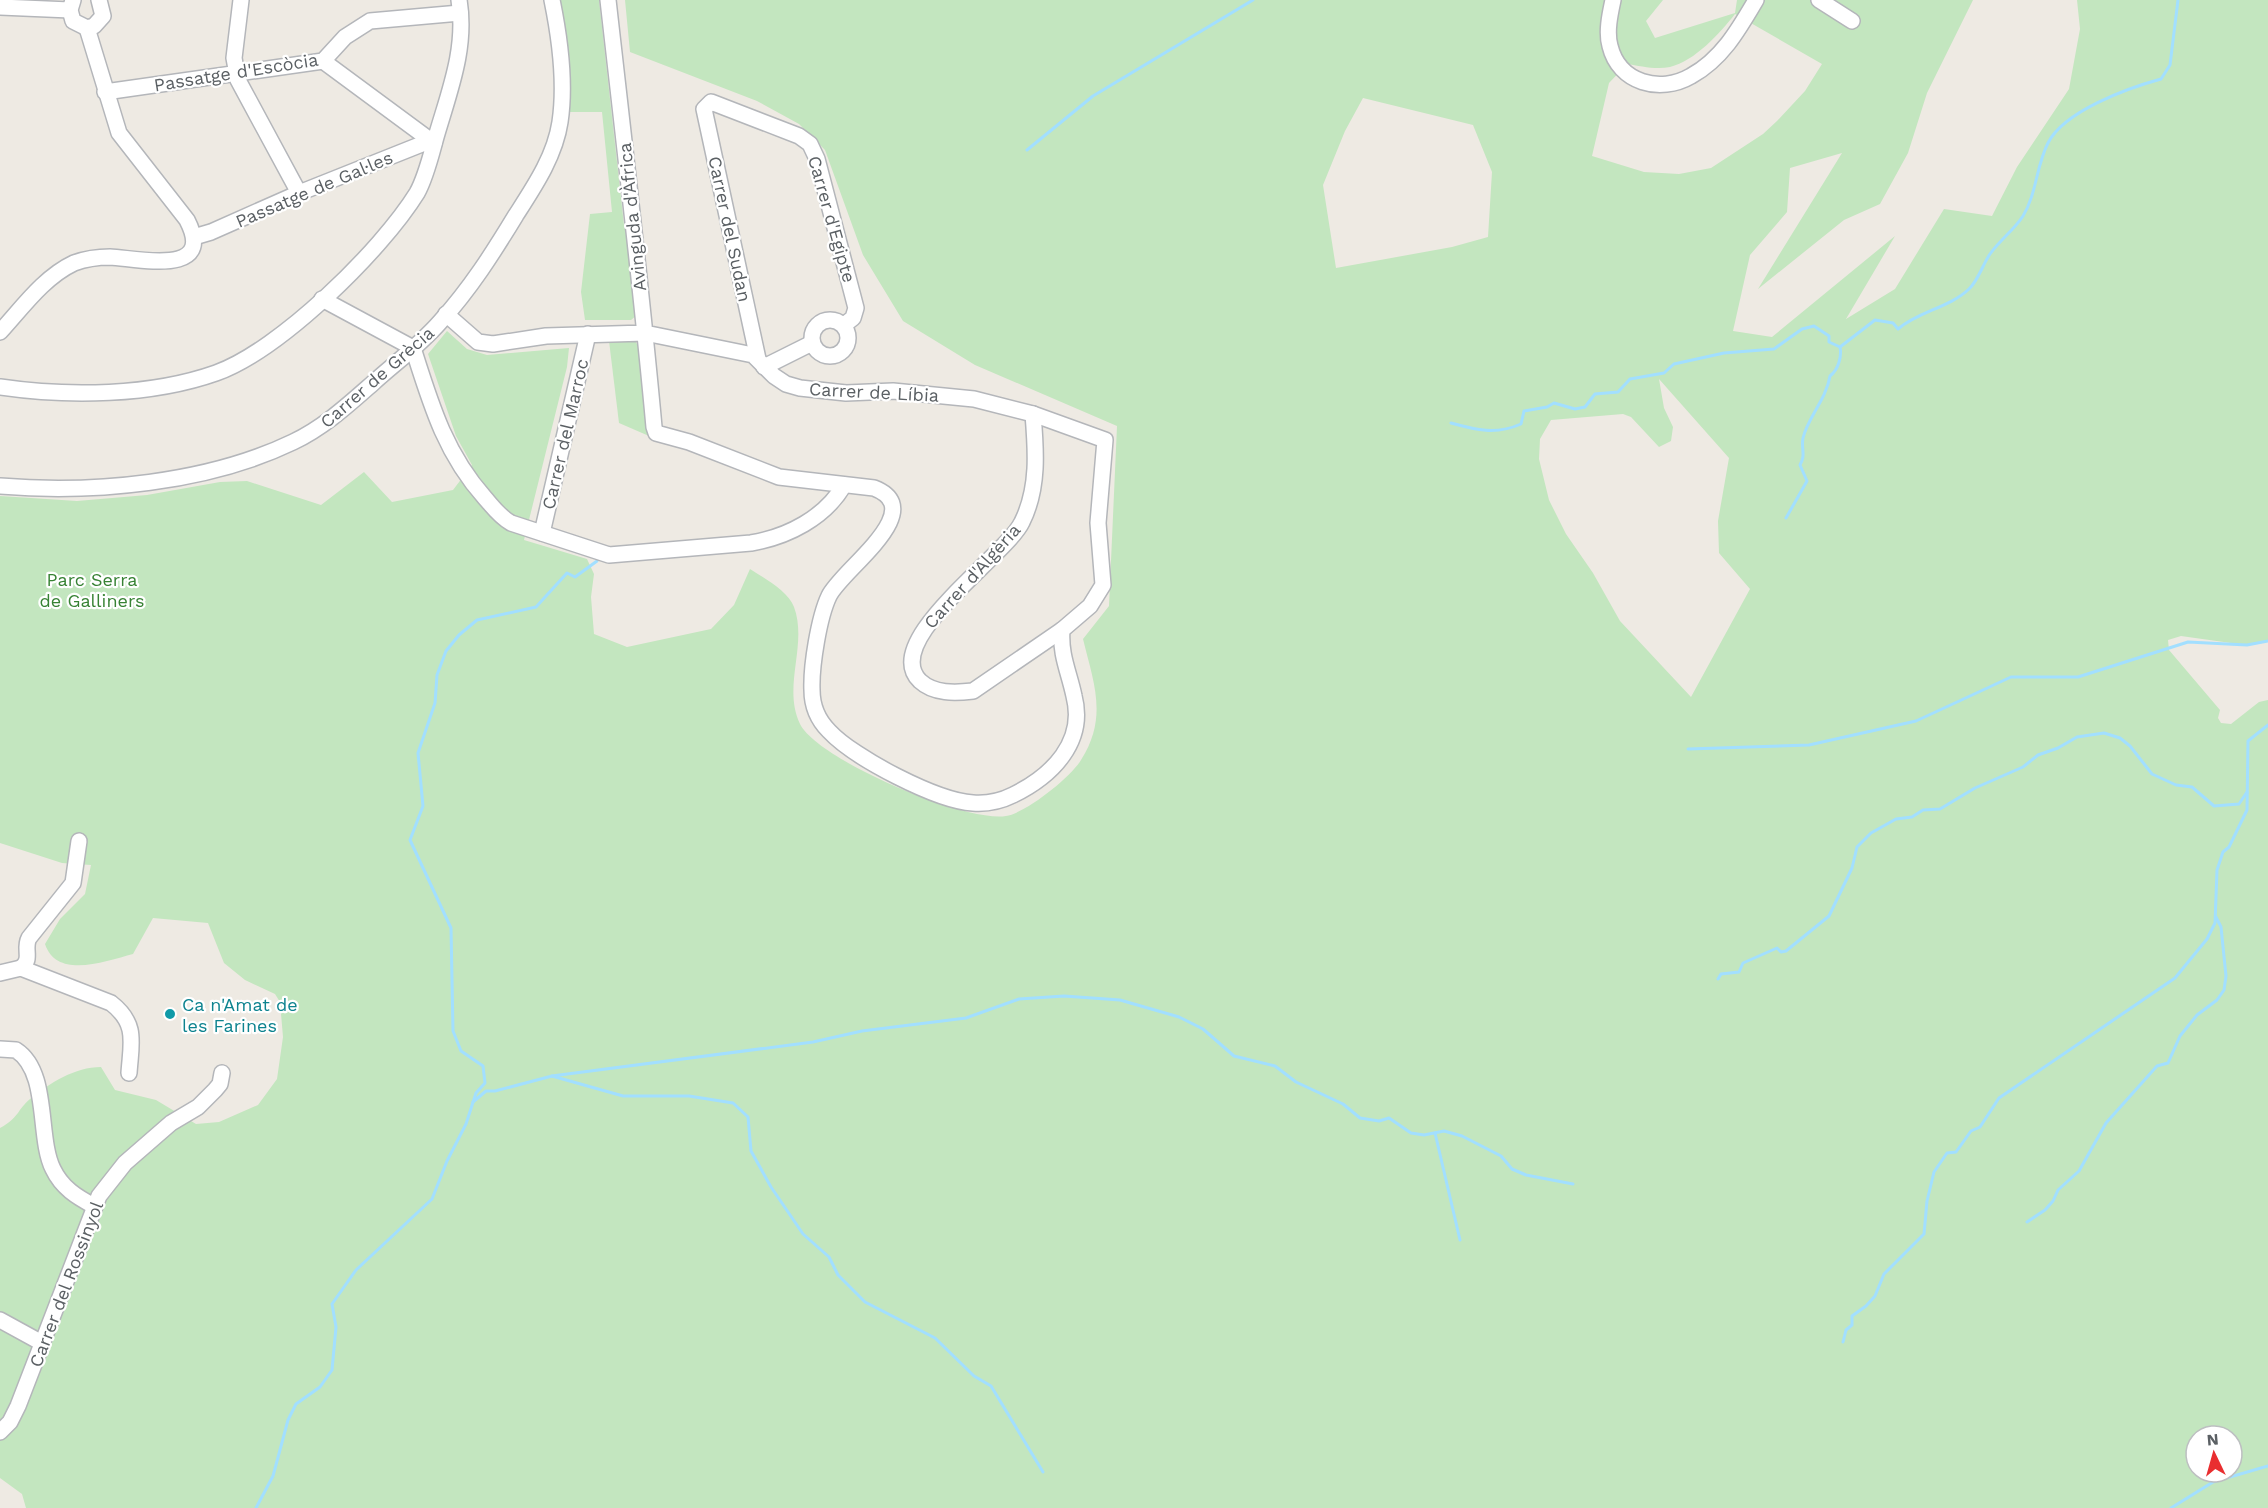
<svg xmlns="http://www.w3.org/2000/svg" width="2268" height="1508" font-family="'Work Sans',sans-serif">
<rect width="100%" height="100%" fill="#eeeae3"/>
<g fill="#c3e6bf" fill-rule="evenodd">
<path d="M560 0H599L624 225H628L637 315 631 320H585L581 292 590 214 612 212 602 112H569V53Z"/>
<path d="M625 0H1663L1646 21 1655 38 1735 13 1737 0H1973L1927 93 1908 153 1880 204 1844 220 1758 289 1842 153 1790 168 1787 212 1750 255 1733 331 1772 337 1895 236 1846 319 1895 289 1944 209 1992 216 2017 167 2069 89 2080 29 2077 0H2268V640L2245 645 2181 636 2168 640 2169 650 2220 710 2218 718 2221 723 2231 724 2259 702 2268 700V1508H26L22 1494 0 1478V1128C19 1118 17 1110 30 1099 50 1083 75 1067 101 1067L115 1090 156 1100 196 1124 219 1122 258 1105 277 1079 283 1037 280 1002 275 994 245 980 224 963 208 923 153 918 133 954C106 961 57 980 45 944L60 919 85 894 91 865 62 863 0 843V496L77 501 147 495 220 482 247 481 321 505 364 472 392 502 453 490 472 465 456 436 428 354 447 331 467 349 487 355 569 348 567 367 524 540 587 559 594 574 591 597 594 634 627 647 711 629 734 605 750 569C764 578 788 591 794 607 808 645 782 686 800 724 818 760 966 823 1006 816 1026 813 1071 777 1081 760 1108 717 1094 684 1083 639L1109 606 1117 426 975 365 903 321 863 255 825 150 799 124 757 101 630 52ZM1735 14 1822 64 1805 91 1777 121 1763 134 1711 168 1679 174 1644 172 1592 156 1609 83 1627 64C1640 66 1656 70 1670 67 1695 61 1720 33 1735 14ZM1363 98 1473 125 1492 172 1488 237 1452 247 1336 268 1323 185 1345 131ZM1659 379 1729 458 1718 521 1719 553 1750 589 1691 697 1620 621 1593 573 1566 534 1549 500 1539 459 1540 439 1551 420 1623 414 1631 417 1659 447 1671 441 1673 427 1664 408ZM2196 1436H2232V1472H2196Z"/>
<path d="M609 341H635L639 347 649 436 619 423Z"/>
</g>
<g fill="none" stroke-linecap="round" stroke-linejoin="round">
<g stroke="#a2dfff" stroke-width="3">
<path d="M1027 150 1093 96 1253 0"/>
<path d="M1451 423C1476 430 1496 435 1521 424L1524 411 1547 407 1554 403 1575 409 1585 407 1595 394 1618 392 1630 379 1664 373 1674 364 1724 353 1774 349 1802 329 1814 326 1829 336V342L1840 347 1875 320 1893 323 1898 329C1919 311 1949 308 1969 289 1978 281 1983 264 1990 254 2000 240 2014 230 2023 216 2037 193 2036 166 2048 143 2064 111 2128 88 2161 79L2170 65 2178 0"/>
<path d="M1786 518 1807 481 1800 465C1806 455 1801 449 1803 438 1808 417 1826 400 1830 376 1838 370 1842 357 1840 347"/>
<path d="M1688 749 1809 745 1916 721 2011 677H2078L2188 642 2247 645 2268 641"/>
<path d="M1718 979 1721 974 1739 972 1743 963 1777 948 1781 952 1786 951 1829 916 1852 868 1857 847 1871 833 1896 819 1912 817 1923 810 1940 809 1975 788 2023 767 2038 755 2058 748 2077 737 2104 733 2120 738 2130 746 2152 774 2176 785 2192 787 2214 806 2239 804 2247 792"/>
<path d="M552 1076 813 1042 862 1031 966 1018 1019 999 1064 996 1120 1000 1179 1017 1203 1029 1234 1056 1275 1066 1296 1082 1343 1104 1360 1118 1379 1121 1389 1118 1411 1133 1424 1135 1444 1131 1462 1136 1501 1156 1512 1169 1526 1175 1573 1184"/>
<path d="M473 1102 486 1091H495L552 1076 623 1096H689L733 1103 748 1117 751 1151 771 1187 803 1234 829 1257 838 1275 865 1302 935 1338 974 1376 991 1386 1043 1472"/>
<path d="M1435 1133 1460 1240"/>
<path d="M2027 1222 2045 1210 2053 1201 2058 1190 2079 1171 2106 1123 2157 1066 2168 1063 2180 1036 2197 1015 2217 1000 2224 990 2226 976 2221 927 2216 917"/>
<path d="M1843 1342 1846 1330 1852 1325V1316L1866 1306 1875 1296 1884 1274 1924 1234 1927 1201 1934 1172 1947 1153 1956 1152 1971 1131 1980 1127 1999 1098 2175 978 2207 939 2215 923 2217 870 2223 852 2229 847 2247 810 2248 741 2268 725"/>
<path d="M256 1508 273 1476 288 1420 296 1404 320 1387 332 1370 336 1327 332 1304 356 1270 432 1199 447 1161 466 1124 476 1093 485 1083 483 1066 461 1051 453 1031 451 928 410 840 423 806 418 753 435 703 437 675 446 651 459 635 477 620 536 607 567 573 575 577 597 561"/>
<path d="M2171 1508 2213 1482 2268 1466"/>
</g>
<g stroke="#b4b6ba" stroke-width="18">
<g id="minor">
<path d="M73 0 70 10 73 21 87 28 94 26 103 16 99 0"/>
<path d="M241 0 234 58 238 80 299 193"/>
<path d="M1613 0C1610 14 1606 32 1610 46 1619 83 1660 94 1691 76 1722 59 1739 29 1756 0"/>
<path d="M1819 0 1852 21"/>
<path d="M0 7 70 10"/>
<path d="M323 61 434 143"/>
<path d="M105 92 323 61 345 37 370 21 460 13"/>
<path d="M194 237 211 232 299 193 422 144 434 143"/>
<path d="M322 299 413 348C431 405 445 453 485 498 493 507 500 517 511 523L609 555 751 543C787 537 825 518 844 485"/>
<path d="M446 314 478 342 493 344 546 336 645 333 753 355 774 376 786 384 800 388 846 393 893 391 974 399 1033 414 1105 440 1098 523 1103 585 1090 606 1062 630C1060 655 1069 672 1074 696 1086 742 1052 776 1013 795 1001 801 987 804 973 803 937 801 854 758 829 731 818 720 812 705 812 690 811 666 819 617 829 596 841 570 931 510 874 488L779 477 689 442 656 433 654 427C641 284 624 142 608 0"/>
<circle cx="830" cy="338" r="18"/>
<path d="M0 332C22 308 44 277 74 263 85 259 99 257 110 257 136 258 217 278 187 220L119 133 87 28"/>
<path d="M758 359 704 109 711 102 799 136 810 144 817 159 856 308 853 318 844 325"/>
<path d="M764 367 812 343"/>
<path d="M0 387C68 397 151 396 216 373 280 350 381 251 417 193 426 177 431 155 436 137 449 92 467 48 459 0"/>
<path d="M1033 414C1036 450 1039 488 1022 522 1006 556 879 641 920 681 934 694 955 693 973 691L1062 630"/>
<path d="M0 486C93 494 208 483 293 442 323 428 348 405 373 383 395 363 420 345 440 322 470 289 493 253 516 215 534 187 555 156 560 122 566 82 560 39 552 0"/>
<path d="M542 533 588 334"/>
<path d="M21 968C33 959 23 949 29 938L73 883 79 841"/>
<path d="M0 973 21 968 111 1003C138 1024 131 1043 129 1073"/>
<path d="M0 1049 16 1050C50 1072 37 1137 53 1169 62 1188 77 1197 94 1206"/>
<path d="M0 1320 42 1343"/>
<path d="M0 1432 10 1422 18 1406 99 1196 125 1163 171 1123 198 1107 215 1090 220 1084 222 1073"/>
</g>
</g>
<use href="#minor" stroke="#fff" stroke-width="15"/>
</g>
<circle fill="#0f9aa8" stroke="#fff" stroke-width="2" cx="170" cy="1014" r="6"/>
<g text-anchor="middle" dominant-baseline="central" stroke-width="4.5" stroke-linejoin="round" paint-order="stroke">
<g font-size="18" fill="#5b6064" stroke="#fff">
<text transform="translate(236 72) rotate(-9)">Passatge d'Escòcia</text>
<text transform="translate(314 189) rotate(-23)">Passatge de Gal·les</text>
<text transform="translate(632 217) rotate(-96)">Avinguda d'Àfrica</text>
<text transform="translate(832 219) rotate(74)">Carrer d'Egipte</text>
<text transform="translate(730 229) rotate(78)">Carrer del Sudan</text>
<text transform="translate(377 377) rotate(-41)">Carrer de Grècia</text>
<text transform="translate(874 392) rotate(3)">Carrer de Líbia</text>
<text transform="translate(565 434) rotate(-77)">Carrer del Marroc</text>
<text transform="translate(972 576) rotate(-48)">Carrer d'Algèria</text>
<text transform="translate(66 1284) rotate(-69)">Carrer del Rossinyol</text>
</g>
<g font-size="18" fill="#378234" stroke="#fff">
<text x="92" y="579">Parc Serra<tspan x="92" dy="21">de Galliners</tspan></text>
</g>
<g font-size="18" fill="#0d838f" stroke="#fff" text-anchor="start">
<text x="182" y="1004">Ca n'Amat de<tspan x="182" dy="21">les Farines</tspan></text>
</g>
</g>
<g transform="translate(2214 1454) rotate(355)"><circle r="28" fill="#ffffff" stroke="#bdbfc1" stroke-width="1.5"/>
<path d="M0-4.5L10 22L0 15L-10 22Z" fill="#e92e30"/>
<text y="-9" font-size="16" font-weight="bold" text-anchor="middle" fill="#5b6064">N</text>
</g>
</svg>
